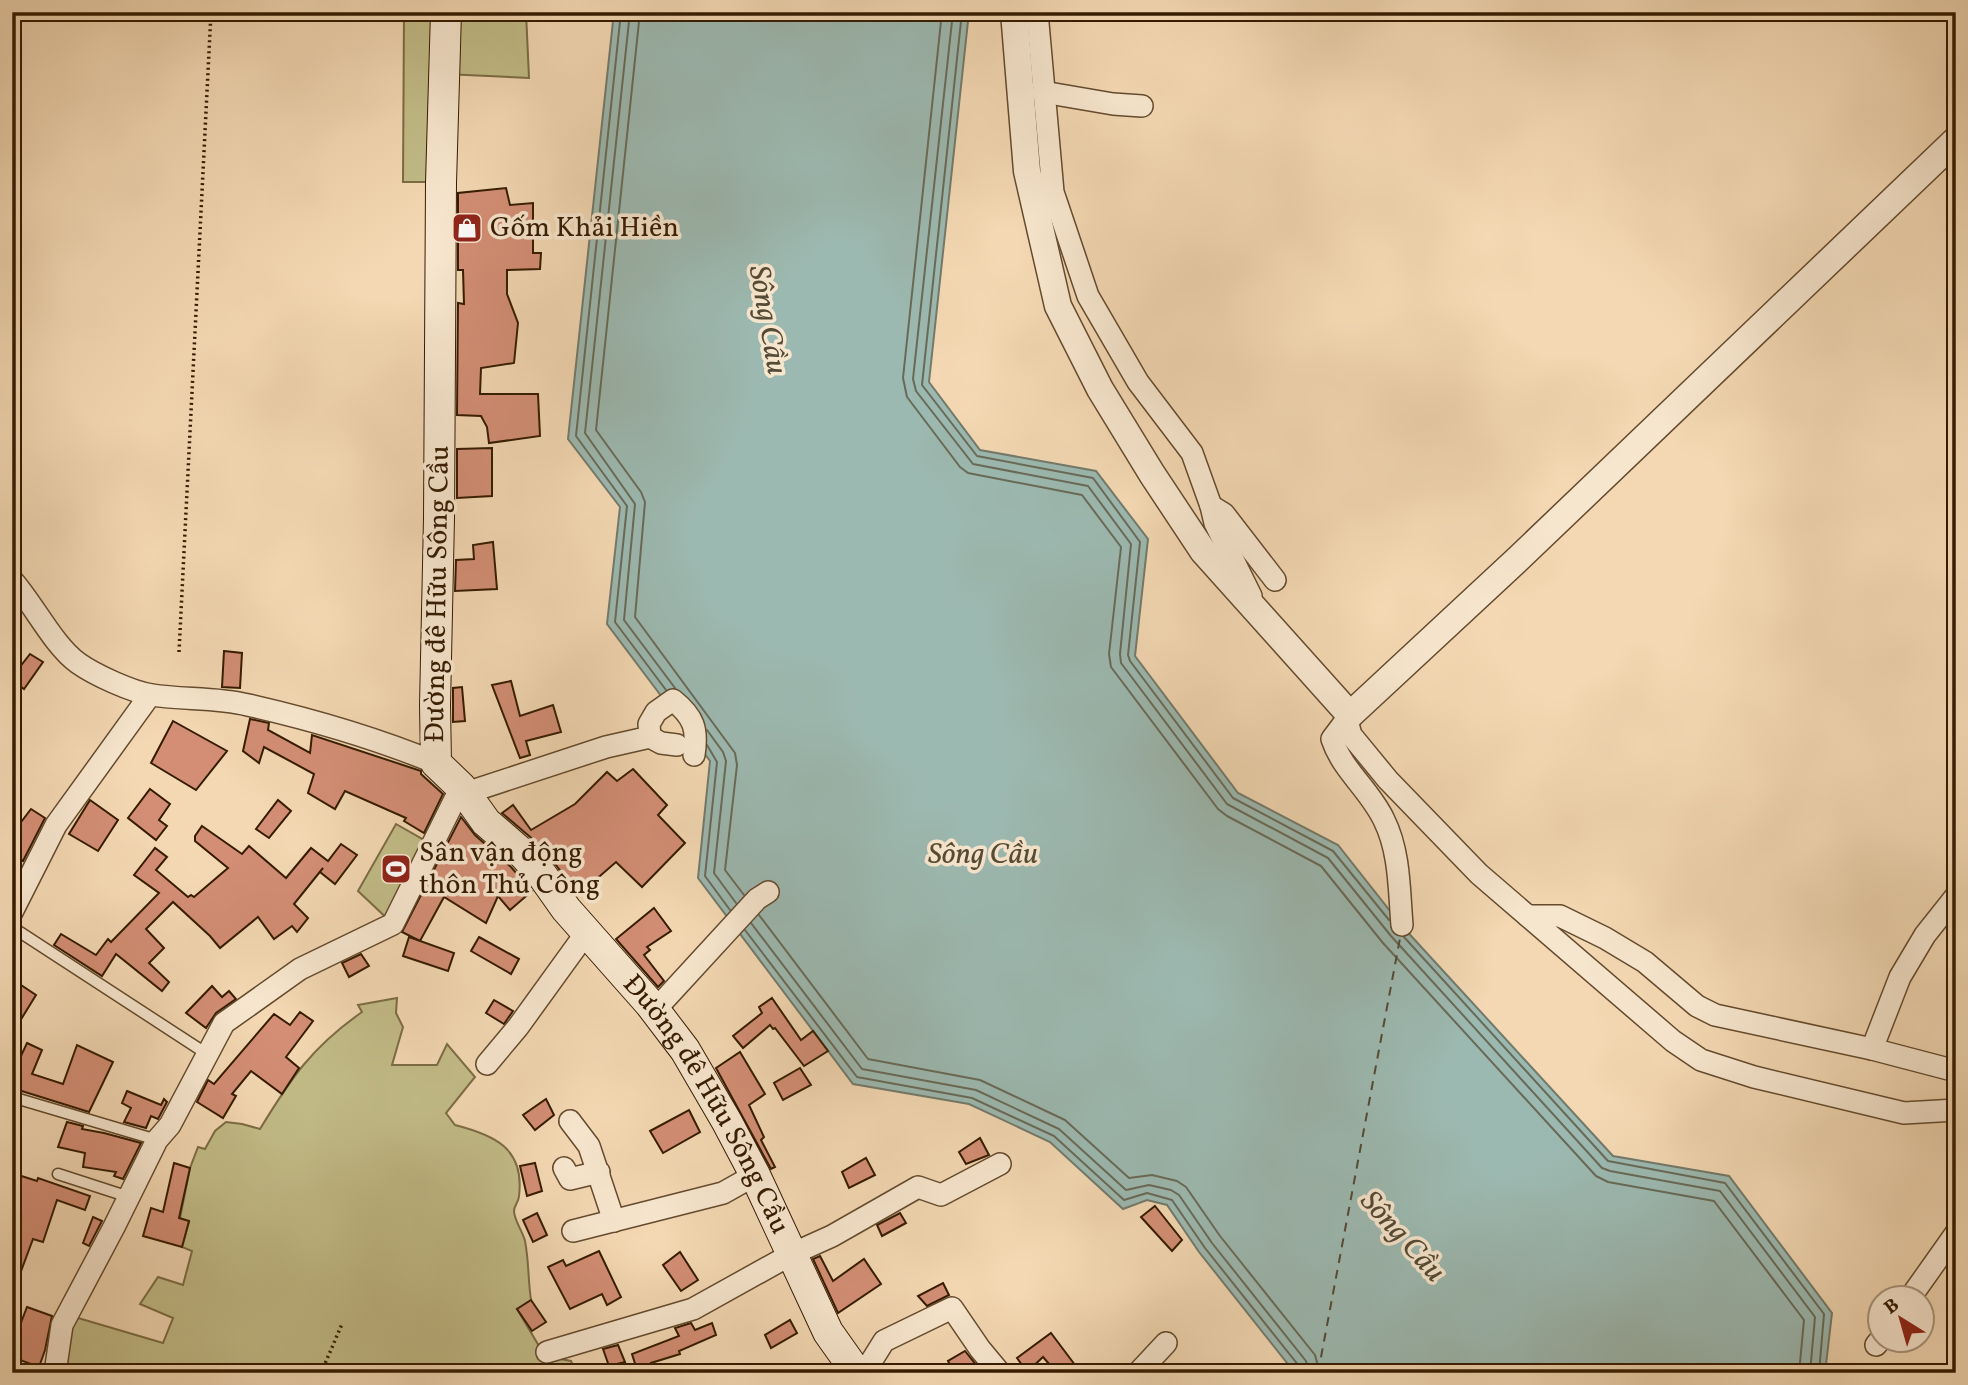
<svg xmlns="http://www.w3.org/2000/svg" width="1968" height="1385" font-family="Vollkorn,serif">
<rect width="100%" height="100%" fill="#f3d8b3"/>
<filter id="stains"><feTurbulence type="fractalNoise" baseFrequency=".00286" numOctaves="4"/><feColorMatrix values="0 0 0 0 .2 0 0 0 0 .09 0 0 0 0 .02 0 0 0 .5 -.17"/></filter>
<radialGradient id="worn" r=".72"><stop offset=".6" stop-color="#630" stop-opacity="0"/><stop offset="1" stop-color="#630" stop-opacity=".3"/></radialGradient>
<g fill="#c2bc88" stroke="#7c6c44" stroke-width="2">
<path d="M404 12H526L529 78 445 74 432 182H403Z"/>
<path d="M396 824 431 844 393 924 358 891Z"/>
<path d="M397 998 396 1013 403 1027 392 1065H437L447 1044 475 1077 446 1113 455 1125C494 1135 525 1148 519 1196 519 1201 514 1206 514 1211 514 1220 523 1232 525 1241 529 1261 528 1281 531 1300L517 1309 545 1356 571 1361 576 1373H55L68 1315 163 1343 173 1318 140 1304 158 1277 183 1285 192 1251 182 1247 189 1222 180 1218 190 1168 198 1147 205 1149 215 1131 226 1122 242 1124 260 1129C291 1078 312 1047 362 1012L358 1005Z"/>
</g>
<path fill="#9cb9b1" stroke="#737a6a" stroke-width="2" d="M614 12H969L929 382 980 450 1096 471 1148 539 1135 656 1238 793 1338 845 1402 926 1613 1156 1729 1176 1832 1313 1825 1373H1295L1199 1252 1167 1205 1147 1200 1123 1209 1050 1142 969 1104 853 1084 698 878 710 761 607 624 620 507 568 439Z"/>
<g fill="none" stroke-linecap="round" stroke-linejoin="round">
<g stroke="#686a58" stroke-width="2">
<path d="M621 12 576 436 627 506 615 622 666 690"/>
<path d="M630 12 585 433 635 504 624 620 675 688"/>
<path d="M640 12 596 430 641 492 645 502 635 617 735 753 737 765 725 870 744 895"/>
<path d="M942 12 903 378 907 397 960 467 968 473 1082 495 1121 547 1109 654 1111 667 1218 809 1227 816 1321 866 1383 943 1596 1176 1608 1182 1714 1201 1804 1320 1799 1373"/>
<path d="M953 12 913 379 916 391 973 464 1088 486 1131 544 1120 654 1121 663 1227 804 1328 858 1391 936 1602 1168 1610 1171 1720 1191 1815 1317 1810 1373"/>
<path d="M962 12 922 385 977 456 1093 478 1140 542 1128 655 1130 661 1233 798 1333 851 1389 920"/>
<path d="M707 730 723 752 726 761 714 873 736 903"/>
<path d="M707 745 717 762 705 876 730 910"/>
<path d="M759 915 868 1059 980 1080 1065 1120 1129 1178 1152 1175 1177 1181 1186 1187 1220 1236 1315 1355 1320 1373"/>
<path d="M751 923 862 1069 976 1090 1059 1129 1126 1190 1149 1185 1171 1190 1179 1195 1212 1243 1306 1361 1309 1373"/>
<path d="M745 930 857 1077 972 1098 1054 1136 1124 1200 1147 1193 1172 1200 1205 1248 1299 1366 1300 1373"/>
<path d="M1404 937 1608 1161 1725 1183 1824 1314 1819 1373"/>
</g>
<path stroke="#544a35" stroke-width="2" stroke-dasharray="9 7" stroke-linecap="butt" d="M1318 1373 1401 933"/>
</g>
<g fill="#d38e75" stroke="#351b00" stroke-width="2">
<path d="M506 188 510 205 533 203V253H541L540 269 507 270V294L518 323 514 363 481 368 480 394H538L540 436 489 443 487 427 481 416 457 415 458 303 464 304 463 270H458V193Z"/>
<path d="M492 448V496L457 498V449Z"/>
<path d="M493 542 497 589 455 591 456 560 474 559 473 545Z"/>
<path d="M224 651 242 653 240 688 222 687Z"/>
<path d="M30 654 43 662 24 689 12 680V677Z"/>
<path d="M511 681 520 716 553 705 561 732 526 741 530 755 520 758 492 685Z"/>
<path d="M462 687 465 721 453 722V688Z"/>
<path d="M250 719 269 723 268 730 310 753 312 735 421 771V774L443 794 424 833 404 821 406 818 345 791 335 809 308 793 314 774 264 747 259 763 243 751Z"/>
<path d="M173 721 227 751 196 790 151 763Z"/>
<path d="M633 769 667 805 658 815 685 843 642 887 616 862 578 895 556 865 536 842 502 813 513 805 531 830 575 804 607 772 617 781Z"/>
<path d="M150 789 170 804 159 820 167 826 156 840 128 818Z"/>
<path d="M90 800 118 820 98 851 69 834Z"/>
<path d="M278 800 291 811 269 838 256 829Z"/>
<path d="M31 809 45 818 23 861 12 853V834Z"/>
<path d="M461 817 475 835 511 867 532 891 510 910 498 896 486 923 444 897 420 941 402 932Z"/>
<path d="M202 826 242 854 249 846 286 878 311 848 328 861 341 844 357 855 335 884 320 872 323 868 294 904 308 918 297 932 292 926 274 939 258 917 220 948 210 936 173 902 146 929 164 948 149 963 169 982 162 991 116 954 102 976 54 945 61 934 96 955 108 939 111 942 159 893 134 875 155 848 167 857 156 870 188 897 191 895 194 897 228 868 195 841V836Z"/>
<path d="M654 908 671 931 647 947 650 950 644 955 664 981 658 987 616 939Z"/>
<path d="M409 937 454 953 448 971 403 956Z"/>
<path d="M479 937 519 959 511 974 471 951Z"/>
<path d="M361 954 369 966 349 977 342 963Z"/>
<path d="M18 983 36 995 12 1034V993Z"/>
<path d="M212 986 222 997 229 991 236 999 216 1013 206 1028 186 1013Z"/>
<path d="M772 998 801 1040 813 1031 828 1051 804 1066 775 1028 773 1029 770 1025 743 1048 733 1036 762 1013 759 1007Z"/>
<path d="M494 1000 513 1011 504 1024 486 1013Z"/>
<path d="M300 1012 313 1021 286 1057 299 1068 282 1094 251 1071 232 1094 236 1096 223 1118 197 1102 208 1080 214 1084 274 1014 290 1025Z"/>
<path d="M27 1043 42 1050 32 1074 63 1084 77 1045 113 1062 89 1112 12 1088V1075Z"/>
<path d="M740 1052 765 1094 749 1105 764 1137 761 1140 775 1167 771 1169 716 1068Z"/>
<path d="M800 1068 811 1085 783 1100 774 1083Z"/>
<path d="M127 1091 161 1105 164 1099 167 1102 158 1119 151 1116 146 1128 124 1122 131 1108 122 1103Z"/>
<path d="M546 1099 554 1115 535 1130 523 1115Z"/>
<path d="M689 1110 700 1132 663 1153 650 1131Z"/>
<path d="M67 1122 83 1126 82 1129 104 1133 141 1143 123 1179 114 1176 116 1172 83 1167 85 1153 58 1147Z"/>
<path d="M980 1138 989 1155 966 1164 959 1152Z"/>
<path d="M866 1158 875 1175 849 1188 842 1172Z"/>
<path d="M174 1163 190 1168 179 1218 189 1221 182 1247 143 1236 151 1208 163 1212Z"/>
<path d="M535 1163 542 1191 527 1196 520 1166Z"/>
<path d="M12 1173 37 1181 38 1178 90 1196 85 1210 57 1200 43 1242 33 1239 14 1290Z"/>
<path d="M1155 1206 1182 1240 1172 1251 1141 1217Z"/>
<path d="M537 1213 547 1235 533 1242 523 1220Z"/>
<path d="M900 1213 906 1223 882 1236 877 1225Z"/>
<path d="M93 1217 102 1221 89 1246 83 1243Z"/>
<path d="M599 1251 621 1297 607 1305 602 1294 570 1309 548 1267 563 1260 566 1266Z"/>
<path d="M680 1252 698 1280 681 1291 663 1265Z"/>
<path d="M820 1256 833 1281 864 1259 881 1284 838 1313 813 1259Z"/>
<path d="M943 1283 949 1295 927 1306 918 1296Z"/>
<path d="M531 1300 546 1322 532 1331 517 1309Z"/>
<path d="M27 1307 52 1316 45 1350 39 1367 12 1357V1346Z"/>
<path d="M790 1320 797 1333 771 1348 765 1335Z"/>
<path d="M691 1323 695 1330 712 1323 716 1335 679 1351 680 1354 651 1363 654 1373H638L632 1354 679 1336 675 1328Z"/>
<path d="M1051 1333 1081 1373H1057L1043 1357 1027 1372 1017 1358Z"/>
<path d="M618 1345 625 1362 609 1366 603 1349Z"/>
<path d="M965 1351 977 1366 963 1373H954L948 1361Z"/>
</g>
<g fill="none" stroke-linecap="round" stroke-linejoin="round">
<g stroke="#644a2d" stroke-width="13">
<g id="service">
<path d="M12 927 207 1054"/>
<path d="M12 1097 157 1140"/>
<path d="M58 1174 129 1197"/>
</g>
</g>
<g stroke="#644a2d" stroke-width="24">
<g id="minor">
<path d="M1037 12 1053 192 1088 296 1138 382 1192 453 1211 506 1215 523 1251 596"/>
<path d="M1043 92 1113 104 1142 106"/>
<path d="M1211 506 1224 514 1275 580"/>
<path d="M12 580C33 603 53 645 78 663 95 675 132 692 152 695 183 700 216 697 248 705 314 720 373 737 436 763"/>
<path d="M1350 715 1348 724 1351 735 1388 780 1479 874 1673 1041 1701 1060 1754 1077 1904 1113 1956 1110"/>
<path d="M1350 715 1332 739C1342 770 1370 790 1384 820 1400 852 1399 890 1402 925"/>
<path d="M650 737 661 743 677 745"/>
<path d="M466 793 606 747 650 737 649 724 656 712 673 700C694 717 698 729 694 755"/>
<path d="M12 912 56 825 150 695"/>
<path d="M1528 916H1560L1605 938 1645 962 1697 1006 1715 1015 1872 1049 1956 1071"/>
<path d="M655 1010 757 899 768 892"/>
<path d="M1872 1049 1900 977 1925 935 1956 896"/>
<path d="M487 1064 518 1027 586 933"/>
<path d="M570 1121 589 1146 614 1221"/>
<path d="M564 1168 570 1179 599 1172"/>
<path d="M573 1231 723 1193 755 1175"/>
<path d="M1910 1298 1956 1233"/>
<path d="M1876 1345 1881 1339"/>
<path d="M547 1352 693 1309 792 1254 832 1236 918 1187 941 1195 1000 1164"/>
<path d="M55 1373 62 1325 114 1227 157 1140 170 1125 224 1023 300 969 393 924 461 787"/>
<path d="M864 1373 884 1341 952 1308 980 1349 1000 1373"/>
<path d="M1138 1373 1166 1343"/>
</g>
</g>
<g stroke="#644a2d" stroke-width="29">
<path id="tertiary" d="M1014 12 1027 171 1058 306 1100 389 1152 474 1203 551 1350 715 1520 557 1956 140"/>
</g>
<g stroke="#351b00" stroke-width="32">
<g id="secondary">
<path id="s1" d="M446 12 441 183 439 518 435 705 436 763 461 787 486 822 523 854 542 875 566 909 650 1004 685 1050 727 1122 755 1175 828 1332 857 1373"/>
</g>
</g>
<g stroke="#351b00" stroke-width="3.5" stroke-dasharray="2 3.5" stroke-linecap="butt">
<path d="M179 652 211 12"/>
<path d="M321 1373 342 1324"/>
</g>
<use href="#service" stroke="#f7e6ce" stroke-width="10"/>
<use href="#minor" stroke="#f7e6ce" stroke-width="21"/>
<use href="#tertiary" stroke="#f7e6ce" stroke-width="26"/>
<use href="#secondary" stroke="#f7e6ce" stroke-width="30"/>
</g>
<defs>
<g id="shop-square" transform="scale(1.575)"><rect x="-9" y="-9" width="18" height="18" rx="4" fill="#8f2418" stroke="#f7e6ce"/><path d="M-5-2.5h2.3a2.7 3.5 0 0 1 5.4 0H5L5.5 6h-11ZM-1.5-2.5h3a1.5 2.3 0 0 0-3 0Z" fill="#fff"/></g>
<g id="stadium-square" transform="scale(1.575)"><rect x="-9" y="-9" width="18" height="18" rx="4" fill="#8f2418" stroke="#f7e6ce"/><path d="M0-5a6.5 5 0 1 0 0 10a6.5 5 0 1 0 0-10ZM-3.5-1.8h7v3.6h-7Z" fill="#fff"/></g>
</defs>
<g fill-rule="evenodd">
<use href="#shop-square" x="467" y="228"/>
<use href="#stadium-square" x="396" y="869"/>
</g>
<g text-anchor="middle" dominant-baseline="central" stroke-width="7" stroke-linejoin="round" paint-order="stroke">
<g font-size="28" fill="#351b00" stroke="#f7e6ce" text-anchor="start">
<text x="490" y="228">Gốm Khải Hiền</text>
<text x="419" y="853">Sân vận động<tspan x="419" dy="32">thôn Thủ Công</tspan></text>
</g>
<g font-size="28" fill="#351b00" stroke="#f7e6ce">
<text transform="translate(438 594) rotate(-89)">Đường đê Hữu Sông Cầu</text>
<text stroke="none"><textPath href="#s1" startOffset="1190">Đường đê Hữu Sông Cầu</textPath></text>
</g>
<g font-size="30" font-style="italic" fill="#544a35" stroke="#f7e6ce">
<text transform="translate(767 320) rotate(80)">Sông Cầu</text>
<text x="983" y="855">Sông Cầu</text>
<text transform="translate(1402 1237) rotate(48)">Sông Cầu</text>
</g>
</g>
<rect width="1968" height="1385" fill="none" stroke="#f3d8b3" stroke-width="42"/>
<rect x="14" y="14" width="1940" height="1357" fill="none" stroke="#351b00" stroke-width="3.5"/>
<rect x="21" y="21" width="1926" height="1343" fill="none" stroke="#351b00" stroke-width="2"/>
<g transform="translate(1901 1319) rotate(323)"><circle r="33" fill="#f7e6ce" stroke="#a9957c" stroke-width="2"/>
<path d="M0-5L12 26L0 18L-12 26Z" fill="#8f2418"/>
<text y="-10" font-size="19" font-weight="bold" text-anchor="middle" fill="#351b00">B</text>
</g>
<rect width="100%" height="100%" filter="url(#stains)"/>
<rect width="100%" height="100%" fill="url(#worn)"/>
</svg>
